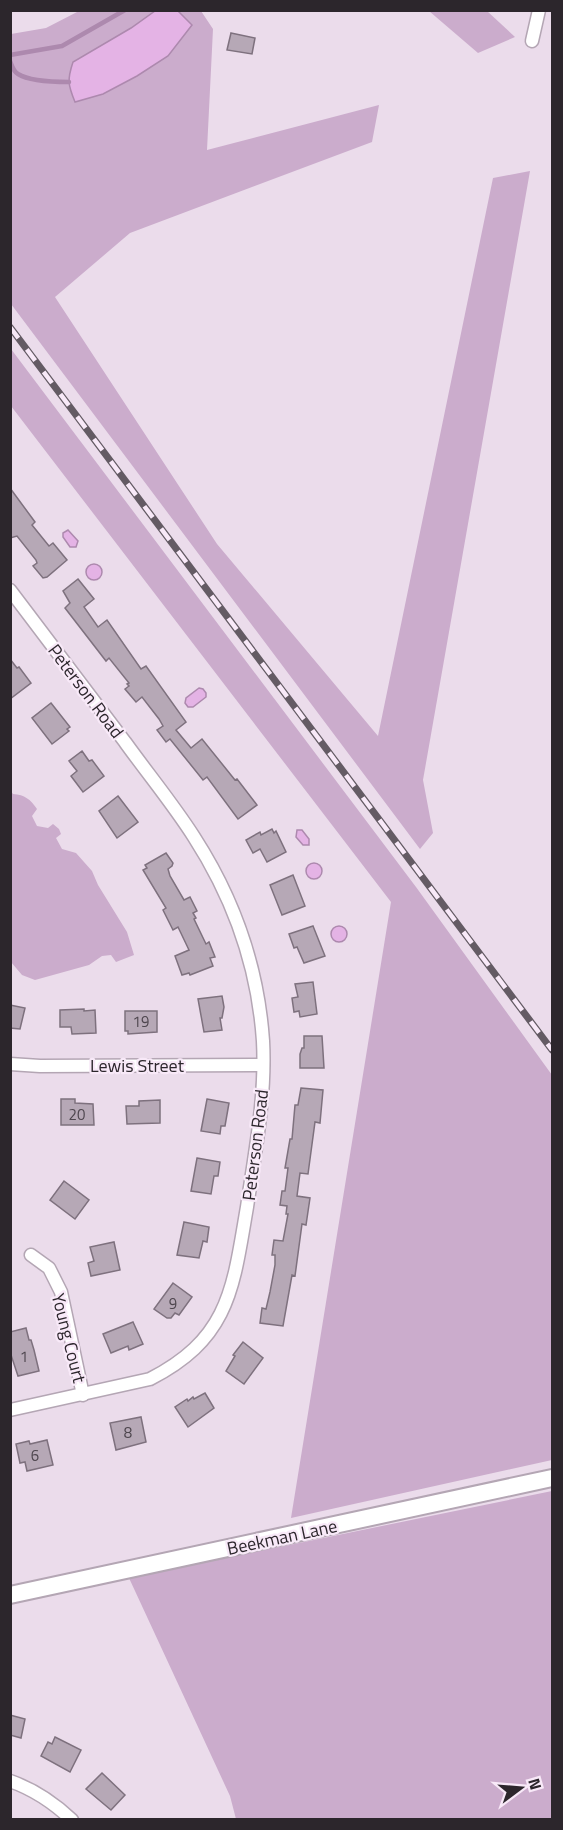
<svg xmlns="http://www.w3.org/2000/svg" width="563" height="1830" font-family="'Titillium Web',sans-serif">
<rect width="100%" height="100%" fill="#ebdceb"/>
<g fill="#cbaccc">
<path d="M79 11H201L213 29 207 150 379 105 372 142 130 233 55 297 217 544 378 736 493 178 530 171 423 780 433 833 420 849 11 304V34L46 28Z"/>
<path d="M429 11H487L515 37 478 53Z"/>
<path d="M11 349 416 887 552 1075V1460L291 1518 391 902 11 406Z"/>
<path d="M10 790 13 794C25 795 30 799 37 809L32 816 37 826 48 828 53 824 59 829 61 834 56 838 62 849 76 853 92 871 98 885 127 932 134 955 116 962 111 955 102 956 89 965 35 980 22 975 11 962Z"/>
<path d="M552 1491V1819H236L230 1796 129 1578Z"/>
</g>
<g fill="#e4b3e5" stroke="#ad89ae" stroke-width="1.5">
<path d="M155 11H178L192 25 168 56 137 76 103 94 75 102C68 85 67 80 73 62L131 28Z"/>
<path d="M68 530 78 541 76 547H70L63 537V533Z"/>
<circle cx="94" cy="572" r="8"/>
<path d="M199 688 203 689 206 693V697L193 707H188L185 703 186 698Z"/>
<path d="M297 830H302L309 839V845H303L296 837Z"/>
<circle cx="314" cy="871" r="8"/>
<circle cx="339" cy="934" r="8"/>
</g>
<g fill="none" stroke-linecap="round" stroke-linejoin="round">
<g stroke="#ad89ae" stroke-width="4.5">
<path d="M10 55 62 46 125 10"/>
<path d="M10 61C12 66 13 71 18 74 29 81 56 82 69 82"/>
</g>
</g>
<g fill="#b6a8b6" stroke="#7e717e" stroke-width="1.5">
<path d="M231 33 255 38 252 54 227 50Z"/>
<path d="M10 488 35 522 32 525 49 546 53 543 67 560 47 577 43 578 33 566 37 563 36 560 17 536 10 538Z"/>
<path d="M78 579 94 599 84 607 98 627 107 620 141 669 146 666 186 722 176 730 191 748 202 739 235 780 237 779 257 805 238 819 207 777 203 780 170 739 166 742 157 730 163 726 159 719 142 697 136 702 125 689 129 686 127 684 129 683 109 658 106 661 65 608 70 603 63 591Z"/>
<path d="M10 659 17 668 19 667 31 683 10 699Z"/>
<path d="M51 703 70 727 67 729 69 731 52 744 32 718Z"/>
<path d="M82 751 89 761 92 760 104 776 83 792 71 776 77 771 69 761Z"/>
<path d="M118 796 138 822 117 838 99 811Z"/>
<path d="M272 829 274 833 276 831 286 852 267 862 260 849 253 853 246 840 260 832 261 835Z"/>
<path d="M166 853 173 863 172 866 168 869 170 876 184 900 190 897 197 911 193 913 196 918 194 919 206 944 209 942 215 957 210 958 213 966 190 975 189 973 182 975 175 956 189 950 178 927 173 930 163 910 166 908 143 870 147 868 145 865Z"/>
<path d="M293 875 305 906 282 915 270 885Z"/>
<path d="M313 926 325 956 304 963 297 947 294 948 289 934Z"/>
<path d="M313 982 317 1014 300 1017 299 1011 294 1012 292 998 298 997 295 984Z"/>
<path d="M222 996 224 1007 222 1018H220L222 1030 204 1032 198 999Z"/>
<path d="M10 1005 25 1008 20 1029 10 1028Z"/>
<path d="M84 1009V1011L95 1010 96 1033 72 1034 71 1027H60V1010Z"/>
<path d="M125 1011H157V1032L128 1034V1031H125Z"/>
<path d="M304 1036H322L324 1068H300V1054L302 1048H304Z"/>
<path d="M301 1088 323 1090 320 1123 315 1122 308 1174 300 1173 297 1196 310 1198 306 1225 302 1224 295 1276 292 1275 283 1326 260 1323 262 1308 266 1309 270 1292 275 1265V1255H272L274 1240 283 1241 288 1214H286L287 1206 280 1205 282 1191H285L288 1168H285L290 1139H292L295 1105H298Z"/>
<path d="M61 1099H75V1103L93 1104 94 1125H61Z"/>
<path d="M207 1099 229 1103 225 1126H221L220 1134 201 1131Z"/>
<path d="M160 1100V1123L127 1124 126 1106H139V1101Z"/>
<path d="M197 1158 220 1162 218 1176H214L211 1194 191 1191Z"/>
<path d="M64 1181 89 1200 75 1219 50 1200Z"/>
<path d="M184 1222 209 1227 207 1242 203 1241 199 1258 177 1255Z"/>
<path d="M114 1242 120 1270 91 1276 88 1263 94 1261 90 1247Z"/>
<path d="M173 1283 192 1297 179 1315 175 1313 171 1318H167L154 1309Z"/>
<path d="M133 1322 143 1344 129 1350 128 1346 111 1353 103 1334Z"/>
<path d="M26 1328 29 1340H31L34 1350 39 1371 18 1376 10 1352V1332Z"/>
<path d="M243 1342 263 1358 244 1384 226 1371 235 1356 233 1355Z"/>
<path d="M205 1393 214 1408 188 1427 175 1407 187 1399 188 1401 193 1397 194 1399Z"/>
<path d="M141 1417 146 1442 116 1450 110 1423Z"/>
<path d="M47 1440 53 1465 27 1471 25 1462 20 1463 16 1444 29 1441 30 1444Z"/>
<path d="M10 1715 25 1719 21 1738 10 1735Z"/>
<path d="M55 1737 81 1750 70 1772 41 1756 48 1742 52 1744Z"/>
<path d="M102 1773 125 1795 111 1810 86 1789Z"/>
</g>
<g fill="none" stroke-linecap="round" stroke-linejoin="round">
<g stroke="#b4a6b4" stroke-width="15">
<g id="street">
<path d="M532 41 539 10"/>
<path d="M10 590C49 641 87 692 125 742 148 774 173 804 194 837 234 899 258 968 263 1041 266 1097 255 1152 247 1207 233 1288 230 1338 150 1379L10 1410"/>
<path d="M10 1064 40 1066 263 1065"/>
<path d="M31 1255 49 1268 61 1292 83 1395"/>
<path d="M10 1781C33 1789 54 1803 72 1820"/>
</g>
</g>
<g stroke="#b4a6b4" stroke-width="20">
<path id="secondary" d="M10 1595 552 1478"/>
</g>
<use href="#street" stroke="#fff" stroke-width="12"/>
<use href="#secondary" stroke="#fff" stroke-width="16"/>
<g stroke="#645b64" stroke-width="7">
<path id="rail" d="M10 327 552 1050"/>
</g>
<use href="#rail" stroke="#f8e9f8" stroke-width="4.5" stroke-dasharray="14" stroke-linecap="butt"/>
</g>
<g text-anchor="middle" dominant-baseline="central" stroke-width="4.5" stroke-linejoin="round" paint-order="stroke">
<g font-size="15" fill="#4e464e">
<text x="141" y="1021">19</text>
<text x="77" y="1114">20</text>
<text x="173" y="1303">9</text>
<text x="24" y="1356">1</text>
<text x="128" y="1432">8</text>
<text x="35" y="1455">6</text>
</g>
<g font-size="18" fill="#2c262c" stroke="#f8e9f8">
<text transform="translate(86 691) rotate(53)">Peterson Road</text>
<text x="137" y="1065">Lewis Street</text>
<text transform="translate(255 1145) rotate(-83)">Peterson Road</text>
<text transform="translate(69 1338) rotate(76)">Young Court</text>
<text transform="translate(282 1537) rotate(-12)">Beekman Lane</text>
</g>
</g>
<rect width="563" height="1830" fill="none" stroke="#2c262c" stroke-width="24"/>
<g transform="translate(521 1788) rotate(74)" stroke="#f8e9f8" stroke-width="4.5" paint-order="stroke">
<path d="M0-4.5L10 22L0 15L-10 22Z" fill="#2c262c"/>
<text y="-9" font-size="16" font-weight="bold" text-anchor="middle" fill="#2c262c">N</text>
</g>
</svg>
